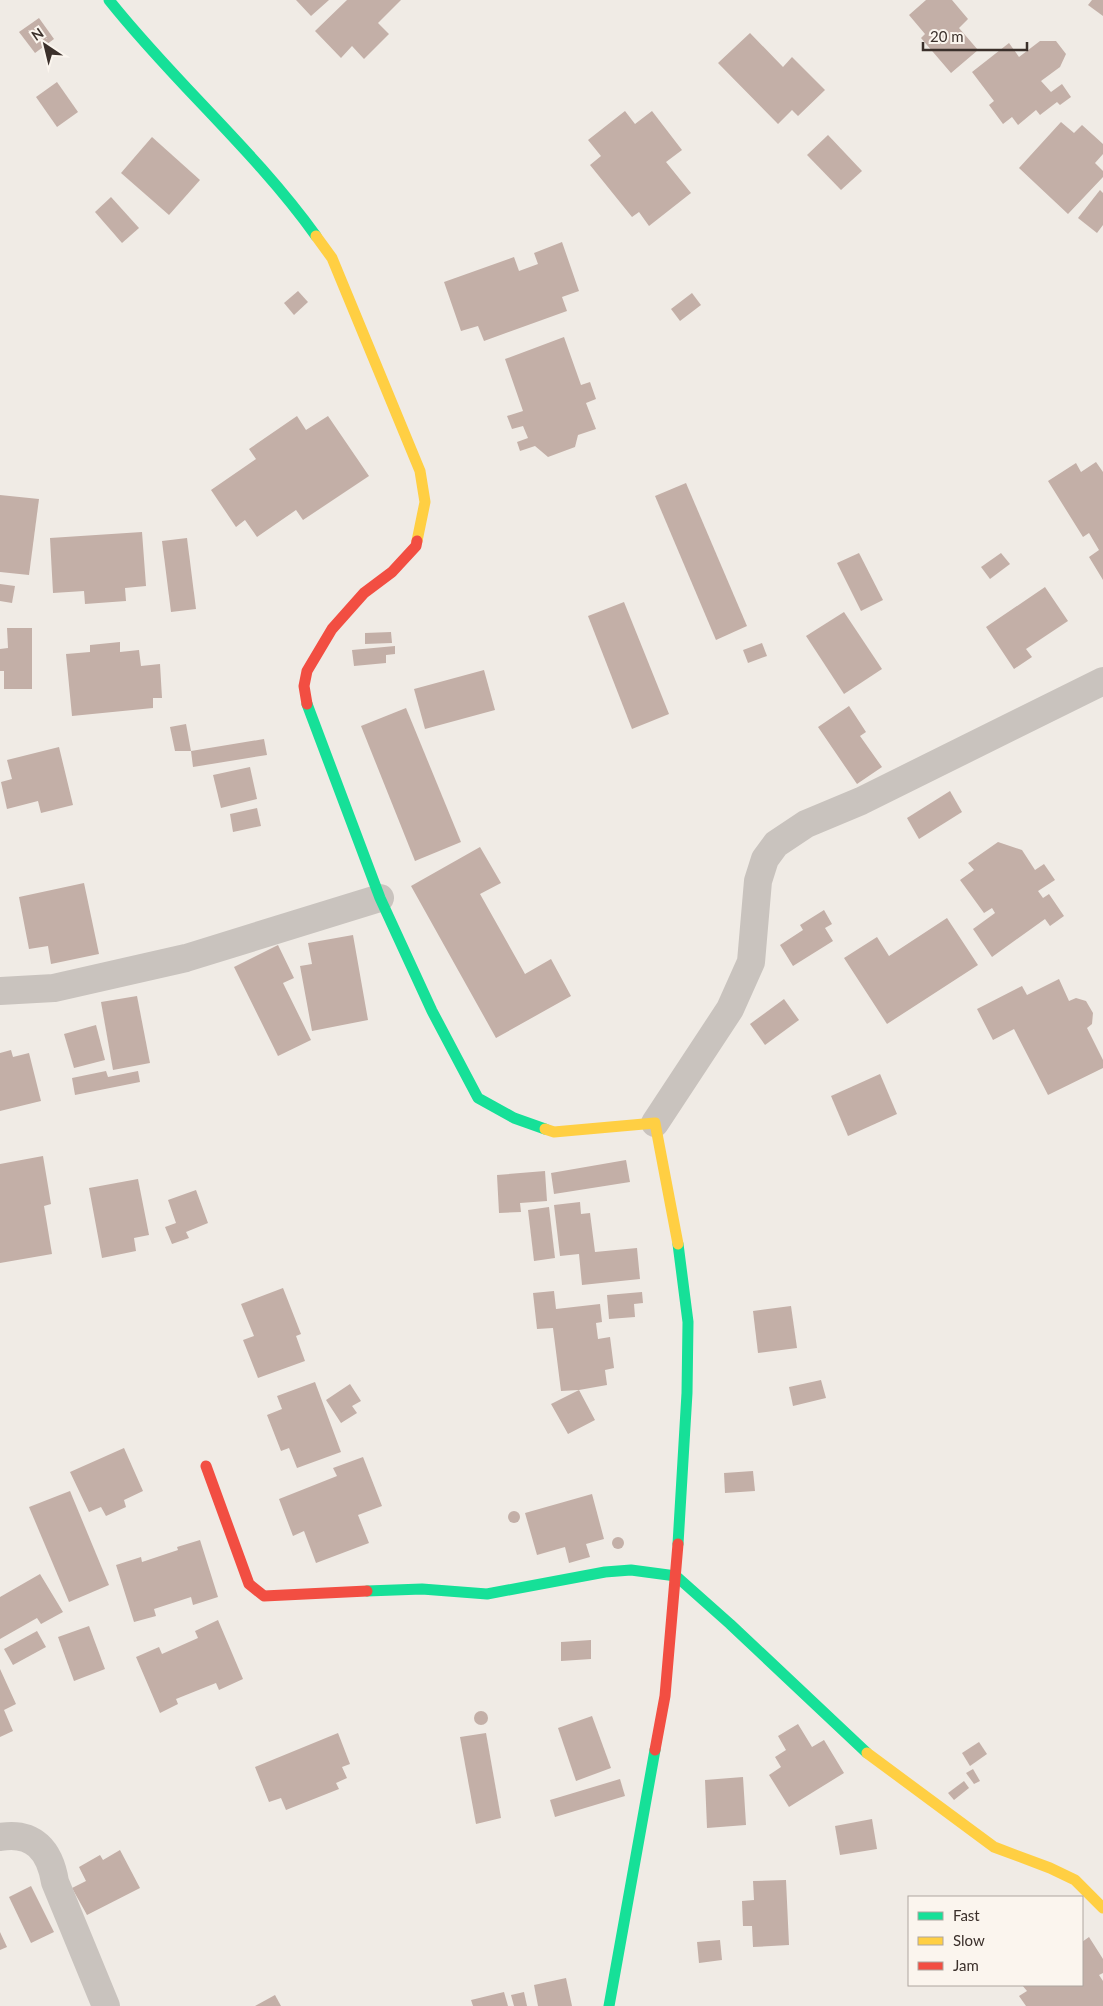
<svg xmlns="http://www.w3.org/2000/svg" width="1103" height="2006" font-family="Lato,sans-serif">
<rect width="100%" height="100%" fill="#f0ebe5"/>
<g fill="#c3afa7">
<path d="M296 0H329L311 16Z"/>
<path d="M347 0H401L378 23 389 34 364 59 352 46 341 58 315 31Z"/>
<path d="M926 0H952L968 19 959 28 978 50 951 73 921 38 925 34 909 15Z"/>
<path d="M1092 0H1103V16L1088 5Z"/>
<path d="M39 18 54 39 35 53 19 32Z"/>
<path d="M750 33 783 67 792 57 825 90 798 116 792 110 778 124 718 63Z"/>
<path d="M1040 41H1056L1066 54 1060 67 1041 81 1051 92 1062 84 1071 97 1060 105 1057 102 1040 115 1036 110 1018 125 1012 117 1003 124 989 105 994 101 972 72 1009 43 1019 57Z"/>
<path d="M57 82 78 112 57 127 36 97Z"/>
<path d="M625 111 635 124 652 111 682 150 666 162 691 193 649 226 639 212 632 217 590 165 601 156 588 140Z"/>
<path d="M1061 122 1074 133 1082 125 1103 144V154L1095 163 1103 171V177L1068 214 1019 168Z"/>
<path d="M828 135 862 171 841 190 807 155Z"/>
<path d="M152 137 200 180 169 215 121 173Z"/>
<path d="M1100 190 1103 193V225L1097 233 1078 218Z"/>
<path d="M111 197 139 228 122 243 95 212Z"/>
<path d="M562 242 579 291 562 297 567 311 484 341 478 326 461 331 444 282 514 257 519 271 538 264 534 253Z"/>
<path d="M298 291 308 302 294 315 284 303Z"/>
<path d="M692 293 701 305 680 321 671 309Z"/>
<path d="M564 337 581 385 590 382 596 399 586 403 596 429 578 435 575 447 548 457 535 446 520 451 517 442 528 438 523 426 512 429 507 416 523 411 505 359Z"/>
<path d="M297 416 306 430 328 416 369 476 303 520 296 510 257 537 245 520 236 527 211 490 256 459 249 449Z"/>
<path d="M1096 462 1103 472V580L1089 557 1099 550 1089 533 1083 537 1048 481 1076 463 1081 472Z"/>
<path d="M686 483 747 626 716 640 655 496Z"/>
<path d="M0 495 39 499 29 575 0 572Z"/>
<path d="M142 532 146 586 125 588 126 601 85 604 84 591 53 593 50 538Z"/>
<path d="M187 538 196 609 171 612 162 541Z"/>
<path d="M859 553 883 600 861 611 837 563Z"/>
<path d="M1001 553 1010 564 990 579 981 567Z"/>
<path d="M0 584 15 586 12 603 0 601Z"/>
<path d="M1045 587 1068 621 1026 649 1032 657 1014 669 986 627Z"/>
<path d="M624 602 669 714 632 729 588 616Z"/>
<path d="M844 612 882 669 844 694 806 636Z"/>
<path d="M7 628H32V689H4V671H0V649L8 648Z"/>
<path d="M391 632 392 643 365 644V633Z"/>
<path d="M120 642V652L139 650 141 666 160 664 162 698H153V708L72 716 66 654 90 652V645Z"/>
<path d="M762 643 767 656 748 663 743 650Z"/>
<path d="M395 646V654L386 655V663L354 666 352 650Z"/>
<path d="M484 670 495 710 425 729 414 689Z"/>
<path d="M849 706 866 732 860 736 882 767 857 784 818 727Z"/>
<path d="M406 708 461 842 415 861 361 726Z"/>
<path d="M186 724 191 751H175L170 727Z"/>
<path d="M264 739 267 755 193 767 191 751Z"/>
<path d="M59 747 73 805 41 813 38 801 7 809 1 782 12 779 7 760Z"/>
<path d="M250 767 257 799 221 808 213 775Z"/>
<path d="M950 791 962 812 919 839 907 818Z"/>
<path d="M257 808 261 826 233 832 230 814Z"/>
<path d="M998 842 1022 850 1035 870 1044 864 1055 880 1038 891 1043 898 1049 894 1064 916 1050 926 1045 919 992 957 973 929 995 913 992 908 984 913 960 880 974 870 968 863Z"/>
<path d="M480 847 501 883 480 894 525 974 551 959 571 996 496 1038 411 886Z"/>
<path d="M84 883 99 954 51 964 48 946 29 949 19 897Z"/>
<path d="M824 910 832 924 825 928 833 941 793 966 780 945 803 930 800 925Z"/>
<path d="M947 918 978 965 887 1024 844 958 877 937 889 956Z"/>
<path d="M353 935 368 1020 312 1031 300 966 312 964 308 943Z"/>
<path d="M278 945 294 978 283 983 311 1040 278 1056 234 967Z"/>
<path d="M1059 979 1069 1001 1076 998 1086 1001 1093 1013 1092 1024 1087 1028 1103 1060V1068L1048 1095 1014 1029 993 1040 977 1009 1022 986 1027 995Z"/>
<path d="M137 996 150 1063 113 1070 101 1002Z"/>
<path d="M784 999 799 1020 765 1045 750 1024Z"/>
<path d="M96 1025 105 1060 74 1068 64 1034Z"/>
<path d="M11 1050 13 1057 29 1053 41 1101 0 1111V1053Z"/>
<path d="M106 1071 108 1077 138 1071 140 1082 75 1095 72 1078Z"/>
<path d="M880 1074 897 1114 848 1136 831 1096Z"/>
<path d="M43 1156 51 1204 44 1206 52 1254 0 1263V1164Z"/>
<path d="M626 1160 630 1182 554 1194 551 1173Z"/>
<path d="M545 1171 547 1201 520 1203 521 1212 499 1213 497 1175Z"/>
<path d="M138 1179 149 1235 134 1238 136 1251 102 1258 89 1188Z"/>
<path d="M196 1190 208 1223 186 1232 189 1238 172 1244 165 1227 176 1223 168 1200Z"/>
<path d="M580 1202 581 1214 590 1213 595 1252 637 1248 640 1279 582 1285 579 1254 560 1256 554 1205Z"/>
<path d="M549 1207 555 1258 534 1261 528 1210Z"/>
<path d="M283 1288 301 1334 296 1336 305 1361 258 1378 243 1340 254 1336 241 1304Z"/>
<path d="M554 1291 556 1309 600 1304 602 1322 596 1323 598 1339 610 1337 614 1368 605 1370 607 1385 579 1390 595 1420 568 1434 551 1404 579 1390 561 1391 553 1328 537 1329 533 1293Z"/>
<path d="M642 1292 643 1303 634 1304 635 1317 609 1319 607 1295Z"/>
<path d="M791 1306 797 1348 758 1353 753 1311Z"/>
<path d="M821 1380 826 1398 793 1406 789 1387Z"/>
<path d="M315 1382 341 1452 297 1468 289 1448 281 1451 267 1415 282 1409 277 1396Z"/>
<path d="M350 1384 361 1401 352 1406 357 1413 341 1423 326 1400Z"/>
<path d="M124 1448 143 1491 124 1500 126 1507 106 1516 101 1507 89 1512 70 1472Z"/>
<path d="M363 1457 382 1506 358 1515 369 1543 316 1563 304 1531 293 1536 279 1499 337 1476 333 1468Z"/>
<path d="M753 1471 755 1491 725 1493 724 1473Z"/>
<path d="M70 1491 109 1585 69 1602 29 1507Z"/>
<path d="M592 1494 604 1539 586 1544 590 1557 569 1563 565 1547 537 1555 525 1513Z"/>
<circle cx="514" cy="1517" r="6"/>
<circle cx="618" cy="1543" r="6"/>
<path d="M200 1540 218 1597 193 1605 191 1597 154 1609 156 1616 134 1622 116 1565 141 1557 142 1562 178 1550 177 1547Z"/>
<path d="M40 1574 63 1612 41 1624 37 1618 0 1639V1597Z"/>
<path d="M218 1620 243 1679 219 1690 216 1683 176 1699 178 1704 160 1713 136 1657 159 1647 162 1654 198 1638 195 1631Z"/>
<path d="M89 1626 105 1669 74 1681 58 1637Z"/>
<path d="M37 1631 46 1647 13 1665 4 1649Z"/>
<path d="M591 1640V1659L561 1661V1642Z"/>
<path d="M0 1669 16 1704 4 1710 13 1731 0 1737Z"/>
<circle cx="481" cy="1718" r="7"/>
<path d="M592 1716 611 1768 576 1781 558 1728Z"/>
<path d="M798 1724 812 1747 824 1740 844 1773 789 1807 769 1775 781 1767 775 1757 786 1750 778 1736Z"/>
<path d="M338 1733 350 1764 342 1767 347 1778 336 1783 339 1789 286 1810 281 1798 269 1802 255 1767Z"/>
<path d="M486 1733 501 1818 476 1824 460 1737Z"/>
<path d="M979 1742 987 1754 970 1766 962 1753Z"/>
<path d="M973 1769 980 1781 974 1784 966 1773Z"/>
<path d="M743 1777 746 1825 707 1828 705 1780Z"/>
<path d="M620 1779 625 1796 555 1817 550 1800Z"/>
<path d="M964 1781 969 1788 954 1800 948 1793Z"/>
<path d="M872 1819 877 1849 840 1855 835 1826Z"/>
<path d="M120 1850 140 1888 87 1915 72 1888 86 1881 79 1867 100 1855 103 1860Z"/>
<path d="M786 1880 789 1945 753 1947 752 1926H743L742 1901 754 1900 753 1881Z"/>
<path d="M31 1886 54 1932 31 1943 9 1897Z"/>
<path d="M0 1932 7 1947 0 1950Z"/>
<path d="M1089 1937 1103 1959V1973L1099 1975 1103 1981V2006H1026L1019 1996 1027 1991 1022 1985H1082V1942Z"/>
<path d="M720 1940 722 1960 699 1963 697 1942Z"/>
<path d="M566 1978 572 2006H538L534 1985Z"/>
<path d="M504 1992 508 2006H473L471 2000Z"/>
<path d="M524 1992 527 2006H514L511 1995Z"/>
<path d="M275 1995 281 2006H255Z"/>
</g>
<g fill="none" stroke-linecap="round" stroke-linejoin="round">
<g stroke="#c9c3be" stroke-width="28">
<path d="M0 991 54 988 186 958 380 898"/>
<path d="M655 1123 730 1009 751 962 758 881 765 859 776 844 806 824 861 801 1103 681"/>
<path d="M0 1837C34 1831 50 1851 55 1882L106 2006"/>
</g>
<g stroke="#16e098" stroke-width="11">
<path d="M109 0C174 82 255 151 316 236"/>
<path d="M307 704 380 898 432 1011 478 1098 514 1118 545 1129"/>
<path d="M678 1244 688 1322 687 1393 678 1544"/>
<path d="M367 1591 422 1589 487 1594 605 1572 631 1570 676 1576 730 1624 867 1753"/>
<path d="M609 2006 655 1750"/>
</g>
<g stroke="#ffcf43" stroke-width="11">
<path d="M316 236 332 258 420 471 425 502 417 541"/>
<path d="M545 1129 554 1132 655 1123 678 1244"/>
<path d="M867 1753 994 1847 1050 1868 1075 1880 1103 1908"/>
</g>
<g stroke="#f24e42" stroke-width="11">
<path d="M307 704 304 686 307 671 332 629 364 593 392 572 416 546 417 541"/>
<path d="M206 1466 249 1584 264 1596 367 1591"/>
<path d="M655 1750 665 1696 678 1544"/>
</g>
</g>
<rect x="908" y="1896" width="175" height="90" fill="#fbf5ee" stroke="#aea6a0"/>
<rect x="918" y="1912" width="25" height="8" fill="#16e098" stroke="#aea6a0"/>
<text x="953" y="1921" font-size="15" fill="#3b302b">Fast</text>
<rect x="918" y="1937" width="25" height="8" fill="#ffcf43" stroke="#aea6a0"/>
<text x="953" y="1946" font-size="15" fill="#3b302b">Slow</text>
<rect x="918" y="1962" width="25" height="8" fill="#f24e42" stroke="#aea6a0"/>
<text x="953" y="1971" font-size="15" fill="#3b302b">Jam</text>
<g transform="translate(45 45) rotate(325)" stroke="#fbf5ee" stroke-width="4" paint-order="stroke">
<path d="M0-4L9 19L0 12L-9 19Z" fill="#3b302b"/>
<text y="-8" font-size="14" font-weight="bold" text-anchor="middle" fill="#3b302b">N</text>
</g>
<path d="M923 42v8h104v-8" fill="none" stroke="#3b302b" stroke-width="2.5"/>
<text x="930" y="42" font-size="15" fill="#3b302b" stroke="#fbf5ee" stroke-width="4" paint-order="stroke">20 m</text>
</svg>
